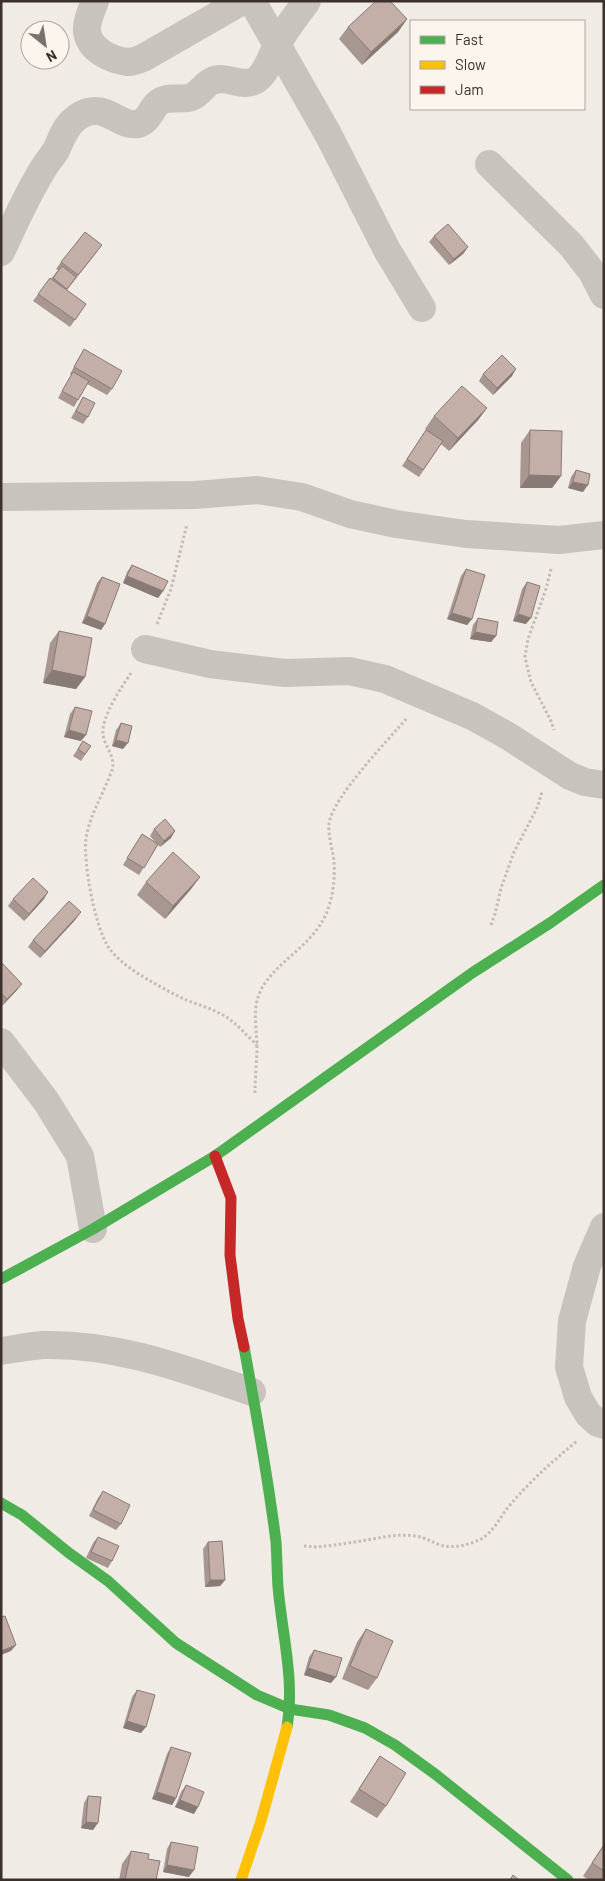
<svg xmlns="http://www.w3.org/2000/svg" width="605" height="1881" font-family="Barlow,sans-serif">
<rect width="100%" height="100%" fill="#f0ebe5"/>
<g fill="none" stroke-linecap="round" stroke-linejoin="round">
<g stroke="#c2bbb6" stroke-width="3" stroke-dasharray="2.5 2.5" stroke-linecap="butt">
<path d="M551 569 546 589 528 639 525 657 531 682 551 721 554 730"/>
<path d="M157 624 171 589 187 524"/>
<path d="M131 673C121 688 101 717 103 735 105 747 116 757 112 770 104 793 90 814 86 838 83 863 95 928 109 948 120 963 138 974 154 983 164 989 174 994 184 999 195 1004 208 1007 219 1013 234 1020 245 1034 257 1045"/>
<path d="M491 925 495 914 501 888 514 852 537 808 542 792"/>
<path d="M255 1093C255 1077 257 1060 257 1044 256 1024 252 1006 262 988 277 961 312 946 326 914 333 898 335 879 334 862 333 850 328 837 329 824 332 798 388 740 407 718"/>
<path d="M304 1546 317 1547C329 1546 342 1544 355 1542 375 1539 395 1533 415 1536 425 1537 431 1542 440 1545 453 1549 469 1545 481 1539 495 1531 500 1516 510 1505 530 1481 553 1461 577 1441"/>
</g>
<g stroke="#c9c3be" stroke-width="28">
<path d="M95 1C92 10 86 21 87 31 89 50 111 60 128 62 133 62 138 60 143 58L242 1"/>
<path d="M252 1 328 134 387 250 422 308"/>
<path d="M489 164 571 245 592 272 604 295"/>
<path d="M1 252C13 226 25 199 40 174 44 166 50 159 55 152 61 141 64 128 74 120 79 115 88 111 95 111 110 110 122 127 138 124 148 121 150 112 156 105 165 95 177 100 188 98 199 96 203 85 212 81 227 74 242 89 256 80 267 73 271 56 277 45 285 29 297 15 307 1"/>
<path d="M1 497 195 495 257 490 302 497 350 514 396 524 466 534 559 540 604 535"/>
<path d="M145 649 210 664 251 669 285 673 349 671 385 679 472 716 508 736 570 776 585 782 604 785"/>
<path d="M1 1042 46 1101 80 1156 93 1229"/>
<path d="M604 1227 587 1266 572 1321 569 1367 578 1397 588 1414 598 1423 604 1425"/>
<path d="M1 1351C15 1349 29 1346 43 1345 116 1343 184 1369 252 1392"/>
</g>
<g stroke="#4caf50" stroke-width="11">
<path d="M1 1279 93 1229 215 1156 472 973 550 923 604 885"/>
<path d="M244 1347C256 1412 268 1476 276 1542 277 1557 277 1572 278 1587 282 1634 295 1680 287 1727"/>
<path d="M1 1503 22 1515 69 1553 108 1581 176 1643 257 1695 290 1709 329 1715 365 1728 395 1745 435 1774 568 1880"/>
</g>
<path stroke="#ffc107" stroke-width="11" d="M241 1880 261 1821 287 1727"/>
<path stroke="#c62828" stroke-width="11" d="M215 1156 231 1198 230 1255 238 1319 244 1347"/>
</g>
<g fill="#a89690">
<path d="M407 19 398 32 362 65 339 39 348 27Z"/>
<path d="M434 236 468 247 463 254 449 265 429 242Z"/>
<path d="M97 252 67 290 86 304 70 327 33 301 50 278 51 279 58 270 56 269 61 262Z"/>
<path d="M84 349 112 389 107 395 87 384 74 407 58 398 71 375 70 374Z"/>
<path d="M483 374 512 376 493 395 479 381Z"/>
<path d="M83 397 88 417 83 424 71 418Z"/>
<path d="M487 408 478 420 449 451 441 444 419 477 402 466 426 430 429 432 425 429 434 416Z"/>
<path d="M530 430 561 476 552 488H520L521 443Z"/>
<path d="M576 470 583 492 568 488 571 477Z"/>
<path d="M132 565 163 591 158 598 123 583 127 572Z"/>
<path d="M466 569 472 619 467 625 447 619 461 576Z"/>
<path d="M102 577 105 624 101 630 82 623 97 583Z"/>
<path d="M527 582 526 624 513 621 522 589Z"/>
<path d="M478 618 496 636 491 642 470 639 473 625Z"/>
<path d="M59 631 85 677 76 689 43 683 50 643Z"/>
<path d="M75 707 81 741 64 737 70 714Z"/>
<path d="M121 723 123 749 112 746 116 730Z"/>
<path d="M83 741 91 746 81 761 73 756Z"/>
<path d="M154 829 171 838 160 847 158 845 139 875 123 865 142 834 156 843 150 836Z"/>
<path d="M200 877 191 889 165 919 137 895 146 882Z"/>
<path d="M13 899H44L24 921 8 906Z"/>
<path d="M76 919 40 958 28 947 33 940Z"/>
<path d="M1 962 22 984 17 990 2 1006 1 1005Z"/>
<path d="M103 1491 121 1524 116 1530 89 1516 98 1498Z"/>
<path d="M98 1537 112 1561 108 1568 86 1558 93 1543Z"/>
<path d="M208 1542 225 1580 220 1586 205 1587 203 1549Z"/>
<path d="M366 1629 377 1678 368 1690 342 1679 357 1642Z"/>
<path d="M314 1650 331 1683 304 1675 309 1657Z"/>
<path d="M137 1690 141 1733 123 1728 132 1697Z"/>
<path d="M171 1747 176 1798 172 1805 152 1799 167 1754Z"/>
<path d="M380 1756 386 1806 377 1818 350 1802Z"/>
<path d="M186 1785 194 1814 175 1807 181 1792Z"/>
<path d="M88 1796 93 1830 81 1828 84 1803Z"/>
<path d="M171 1842 189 1877 163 1872 167 1849Z"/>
<path d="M604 1844V1880H589L583 1876Z"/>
<path d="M131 1851 148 1859 156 1880H119L122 1864Z"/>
</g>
<g fill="#887a75">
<path d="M407 19 398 32 362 65 371 52Z"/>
<path d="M468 247 463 254 449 265 454 259Z"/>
<path d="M516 369 512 376 493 395 497 388Z"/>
<path d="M487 408 478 420 449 451 458 438Z"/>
<path d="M529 475 561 476 552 488H520Z"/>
<path d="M573 482 588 485 583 492 568 488Z"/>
<path d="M127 576 163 591 158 598 123 583Z"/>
<path d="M452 613 472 619 467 625 447 619Z"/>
<path d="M518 614 531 618 526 624 513 621Z"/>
<path d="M87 616 105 624 101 630 82 623Z"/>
<path d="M475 632 496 636 491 642 470 639Z"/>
<path d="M52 670 85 677 76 689 43 683Z"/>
<path d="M69 730 86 735 81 741 64 737Z"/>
<path d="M116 740 128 743 123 749 112 746Z"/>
<path d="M175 831 171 838 160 847 164 841Z"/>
<path d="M200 877 191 889 165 919 173 906Z"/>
<path d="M48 892 44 899 24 921 29 914Z"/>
<path d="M81 912 76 919 40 958 45 951Z"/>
<path d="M22 984 17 990 2 1006 7 999Z"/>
<path d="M210 1580H225L220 1586 205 1587Z"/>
<path d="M16 1645 11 1651 1 1655V1651Z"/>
<path d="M308 1668 336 1677 331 1683 304 1675Z"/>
<path d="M127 1721 146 1727 141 1733 123 1728Z"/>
<path d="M157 1792 176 1798 172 1805 152 1799Z"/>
<path d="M180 1800 198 1807 194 1814 175 1807Z"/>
<path d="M86 1822 98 1823 93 1830 81 1828Z"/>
<path d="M167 1865 194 1870 189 1877 163 1872Z"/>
</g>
<g fill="#c3afa7" stroke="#887a75">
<path d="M376 1H390L407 19 371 52 348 27Z"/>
<path d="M448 224 468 247 454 259 434 236Z"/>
<path d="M85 232 102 245 78 275 61 262Z"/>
<path d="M62 266 76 277 67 289 53 278Z"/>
<path d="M50 278 86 304 75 320 38 294Z"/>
<path d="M84 349 122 371 112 389 74 367Z"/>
<path d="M502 355 516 369 497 388 483 374Z"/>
<path d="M73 372 89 381 78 400 62 391Z"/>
<path d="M462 386 487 408 458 438 434 416Z"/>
<path d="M83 397 95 403 88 417 76 411Z"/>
<path d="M426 430 443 441 423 470 407 459Z"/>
<path d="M530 430 562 431 561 476 529 475Z"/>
<path d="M576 470 590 474 588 485 573 482Z"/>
<path d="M132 565 168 581 163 591 127 576Z"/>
<path d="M466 569 485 575 472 619 452 613Z"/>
<path d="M102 577 120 584 105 624 87 616Z"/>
<path d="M527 582 540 586 531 618 518 614Z"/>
<path d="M478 618 498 622 496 636 475 632Z"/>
<path d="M59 631 92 638 85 677 52 670Z"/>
<path d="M75 707 92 711 86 735 69 730Z"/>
<path d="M121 723 132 726 128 743 116 740Z"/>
<path d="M83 741 91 746 85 754 78 749Z"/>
<path d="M165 819 175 831 164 841 154 829Z"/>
<path d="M142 834 158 844 144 868 127 858Z"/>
<path d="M173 852 200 877 173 906 146 882Z"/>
<path d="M33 878 48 892 29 914 13 899Z"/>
<path d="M69 901 81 912 45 951 33 940Z"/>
<path d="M1 962 22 984 7 999 1 993Z"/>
<path d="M103 1491 130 1505 121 1524 93 1510Z"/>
<path d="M98 1537 119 1546 112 1561 91 1552Z"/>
<path d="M222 1541 225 1580H210L208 1542Z"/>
<path d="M5 1616 16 1645 1 1651V1617Z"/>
<path d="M366 1629 393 1641 377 1678 350 1666Z"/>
<path d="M314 1650 342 1658 336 1677 308 1668Z"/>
<path d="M137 1690 155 1695 146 1727 127 1721Z"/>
<path d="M171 1747 191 1753 176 1798 157 1792Z"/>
<path d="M380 1756 406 1773 386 1806 359 1789Z"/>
<path d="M186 1785 204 1792 198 1807 180 1800Z"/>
<path d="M88 1796 101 1797 98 1823 86 1822Z"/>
<path d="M171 1842 198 1847 194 1870 167 1865Z"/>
<path d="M604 1845V1871L592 1863Z"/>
<path d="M131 1851 149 1854 148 1859 160 1861 156 1880H125Z"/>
<path d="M513 1875 519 1880H510Z"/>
</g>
<rect width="605" height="1881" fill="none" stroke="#3b302b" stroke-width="5"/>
<rect x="410" y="20" width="175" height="90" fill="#fbf5ee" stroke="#aea6a0"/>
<rect x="420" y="36" width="25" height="8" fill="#4caf50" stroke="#aea6a0"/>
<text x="455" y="45" font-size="15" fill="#3b302b">Fast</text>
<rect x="420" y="61" width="25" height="8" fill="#ffc107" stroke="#aea6a0"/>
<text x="455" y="70" font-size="15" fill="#3b302b">Slow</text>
<rect x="420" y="86" width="25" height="8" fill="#c62828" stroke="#aea6a0"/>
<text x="455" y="95" font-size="15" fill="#3b302b">Jam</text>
<g transform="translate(45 45) rotate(150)"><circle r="24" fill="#fbf5ee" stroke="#aea6a0"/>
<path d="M0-4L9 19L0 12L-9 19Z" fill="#7a716c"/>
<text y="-8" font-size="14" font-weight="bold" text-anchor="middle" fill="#3b302b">N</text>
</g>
</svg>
